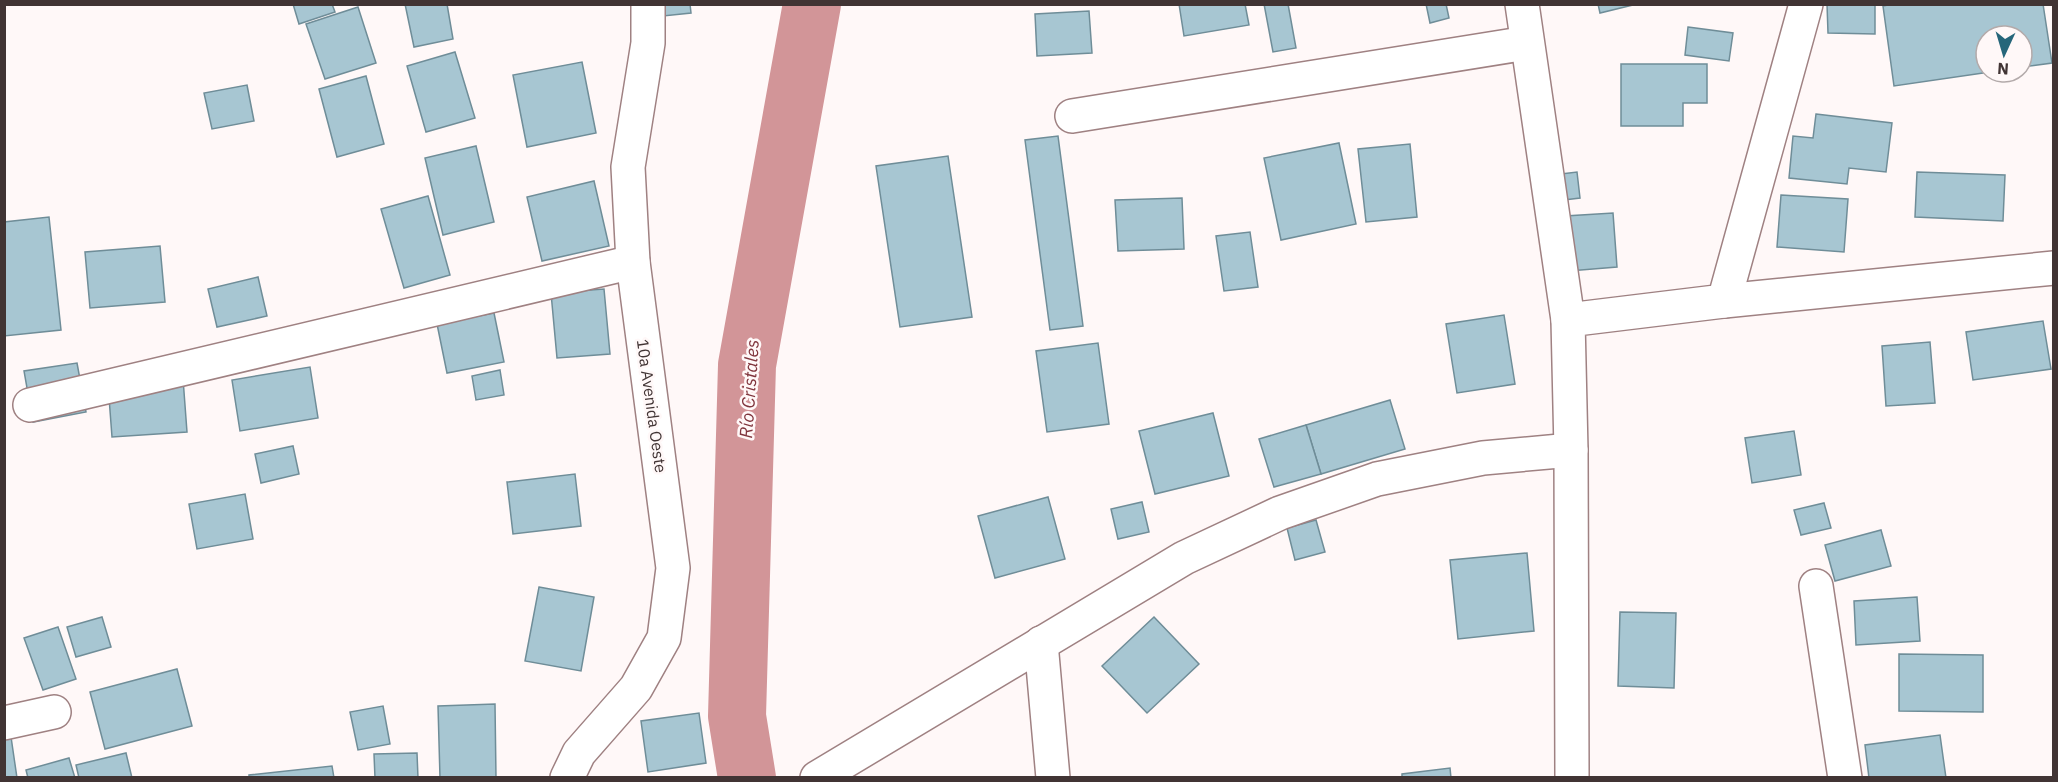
<svg xmlns="http://www.w3.org/2000/svg" width="2058" height="782" font-family="'IBM Plex Sans',sans-serif">
<rect width="100%" height="100%" fill="#fff8f8"/>
<g fill="none" stroke-linecap="round" stroke-linejoin="round">
<path stroke="#d29598" stroke-width="58" d="M747 778 737 716 747 365 812 4"/>
</g>
<g fill="#a7c6d2" stroke="#6f8d98" stroke-width="1.5">
<path d="M293 4H332L335 12 299 24Z"/>
<path d="M405 4H447L453 39 414 47Z"/>
<path d="M662 4H690L691 13 663 16Z"/>
<path d="M1179 4H1245L1249 25 1184 36Z"/>
<path d="M1264 4H1288L1296 48 1273 52Z"/>
<path d="M1426 4H1446L1449 18 1430 23Z"/>
<path d="M1598 4H1637L1600 13Z"/>
<path d="M1827 4H1875V34L1828 33Z"/>
<path d="M1893 4H2043L2052 63 2022 67V36H1986V72H1990L1894 86 1883 6Z"/>
<path d="M358 7 376 63 325 79 306 24Z"/>
<path d="M1089 11 1092 53 1037 56 1035 14Z"/>
<path d="M1688 27 1733 33 1729 61 1685 55Z"/>
<path d="M455 52 475 118 426 132 407 66Z"/>
<path d="M582 62 596 133 527 147 513 75Z"/>
<path d="M1621 64H1707V103H1683V126H1621Z"/>
<path d="M366 76 384 144 337 157 319 89Z"/>
<path d="M247 85 254 121 212 129 204 93Z"/>
<path d="M1816 114 1892 123 1886 172 1849 168 1847 184 1789 178 1793 136 1813 138Z"/>
<path d="M1058 136 1083 326 1050 330 1025 140Z"/>
<path d="M1339 143 1356 224 1281 240 1264 158Z"/>
<path d="M1410 144 1417 217 1366 222 1358 149Z"/>
<path d="M476 146 494 222 443 235 425 158Z"/>
<path d="M948 156 972 317 900 327 876 166Z"/>
<path d="M1577 172 1580 198 1556 201 1553 175Z"/>
<path d="M1917 172 2005 175 2003 221 1915 217Z"/>
<path d="M594 181 609 246 542 261 527 197Z"/>
<path d="M1781 195 1848 199 1844 252 1777 247Z"/>
<path d="M428 196 450 275 404 288 381 209Z"/>
<path d="M1182 198 1184 249 1118 251 1115 200Z"/>
<path d="M1613 213 1617 267 1569 271 1565 216Z"/>
<path d="M49 217 61 330 4 336V222Z"/>
<path d="M1250 232 1258 287 1224 291 1216 236Z"/>
<path d="M160 246 165 302 90 308 85 252Z"/>
<path d="M258 277 267 316 217 327 208 289Z"/>
<path d="M604 289 610 354 557 358 551 293Z"/>
<path d="M494 313 504 362 447 373 437 324Z"/>
<path d="M1504 315 1515 384 1457 393 1446 324Z"/>
<path d="M2043 321 2051 369 1973 380 1966 332Z"/>
<path d="M1930 342 1935 403 1886 406 1882 346Z"/>
<path d="M1098 343 1109 424 1047 432 1036 351Z"/>
<path d="M77 363 86 412 33 422 24 371Z"/>
<path d="M182 365 187 432 112 437 107 371Z"/>
<path d="M310 367 318 418 240 431 232 380Z"/>
<path d="M500 370 504 395 476 400 472 376Z"/>
<path d="M1390 400 1405 449 1321 474 1306 425Z"/>
<path d="M1213 413 1229 476 1155 494 1139 431Z"/>
<path d="M1306 425 1321 474 1274 487 1259 439Z"/>
<path d="M1794 431 1801 475 1752 483 1745 438Z"/>
<path d="M293 446 299 474 261 483 255 454Z"/>
<path d="M575 474 581 526 513 534 507 482Z"/>
<path d="M245 494 253 539 197 549 189 504Z"/>
<path d="M1048 497 1065 559 995 578 978 516Z"/>
<path d="M1142 502 1149 532 1118 539 1111 509Z"/>
<path d="M1824 503 1831 528 1801 535 1794 510Z"/>
<path d="M1316 520 1325 552 1295 560 1287 528Z"/>
<path d="M1881 530 1891 566 1835 581 1825 545Z"/>
<path d="M1527 553 1534 631 1458 639 1450 560Z"/>
<path d="M539 587 594 597 581 671 525 661Z"/>
<path d="M1917 597 1920 641 1856 645 1854 601Z"/>
<path d="M1620 612 1676 613 1674 688 1618 686Z"/>
<path d="M102 617 111 647 76 657 67 627Z"/>
<path d="M1154 617 1199 664 1147 713 1102 666Z"/>
<path d="M58 627 76 679 43 690 24 638Z"/>
<path d="M1899 654 1983 655V712L1899 711Z"/>
<path d="M177 669 192 726 105 749 90 692Z"/>
<path d="M495 704 496 778H440L438 706Z"/>
<path d="M383 706 390 744 358 750 350 712Z"/>
<path d="M699 713 706 763 648 772 641 721Z"/>
<path d="M10 730 17 778H4V731Z"/>
<path d="M1940 735 1946 778H1869L1865 745Z"/>
<path d="M126 753 132 778H79L76 765Z"/>
<path d="M417 753 418 778H375L374 754Z"/>
<path d="M69 758 75 778H28L26 770Z"/>
<path d="M332 766 334 778H249V775Z"/>
<path d="M1450 768 1451 778H1402V774Z"/>
</g>
<g fill="none" stroke-linecap="round" stroke-linejoin="round">
<g stroke="#9f8182" stroke-width="36">
<g id="minor">
<path d="M1522 4 1568 320"/>
<path d="M1072 116 1527 43"/>
<path d="M1724 301 2054 268"/>
<path d="M30 405 633 262"/>
<path d="M1816 586 1845 778"/>
<path d="M1041 643 1053 778"/>
<path d="M4 723 54 712"/>
<path d="M567 778 579 753 636 688 664 638 673 568 633 262 628 167 648 43V4"/>
<path d="M817 778 1184 558 1280 513 1377 479 1483 458 1571 450"/>
</g>
</g>
<g stroke="#9f8182" stroke-width="36">
<path id="tertiary" d="M1572 778 1571 450 1568 320 1724 301 1806 4"/>
</g>
<use href="#minor" stroke="#fff" stroke-width="33"/>
<use href="#tertiary" stroke="#fff" stroke-width="33"/>
</g>
<g text-anchor="middle" dominant-baseline="central" stroke-width="5" stroke-linejoin="round" paint-order="stroke">
<g font-size="16" fill="#413434" stroke="#fff8f8">
<text transform="translate(652 406) rotate(82)">10a Avenida Oeste</text>
</g>
<g font-size="18" font-style="italic" fill="#80353d" stroke="#fff8f8">
<text transform="translate(749 389) rotate(-86)">Río Cristales</text>
</g>
</g>
<rect width="2058" height="782" fill="none" stroke="#413434" stroke-width="12"/>
<g transform="translate(2004 54) rotate(184)"><circle r="28" fill="#fff8f8" stroke="#b3aaaa" stroke-width="1.5"/>
<path d="M0-4.5L10 22L0 15L-10 22Z" fill="#26667a"/>
<text y="-9" font-size="16" font-weight="bold" text-anchor="middle" fill="#413434">N</text>
</g>
</svg>
